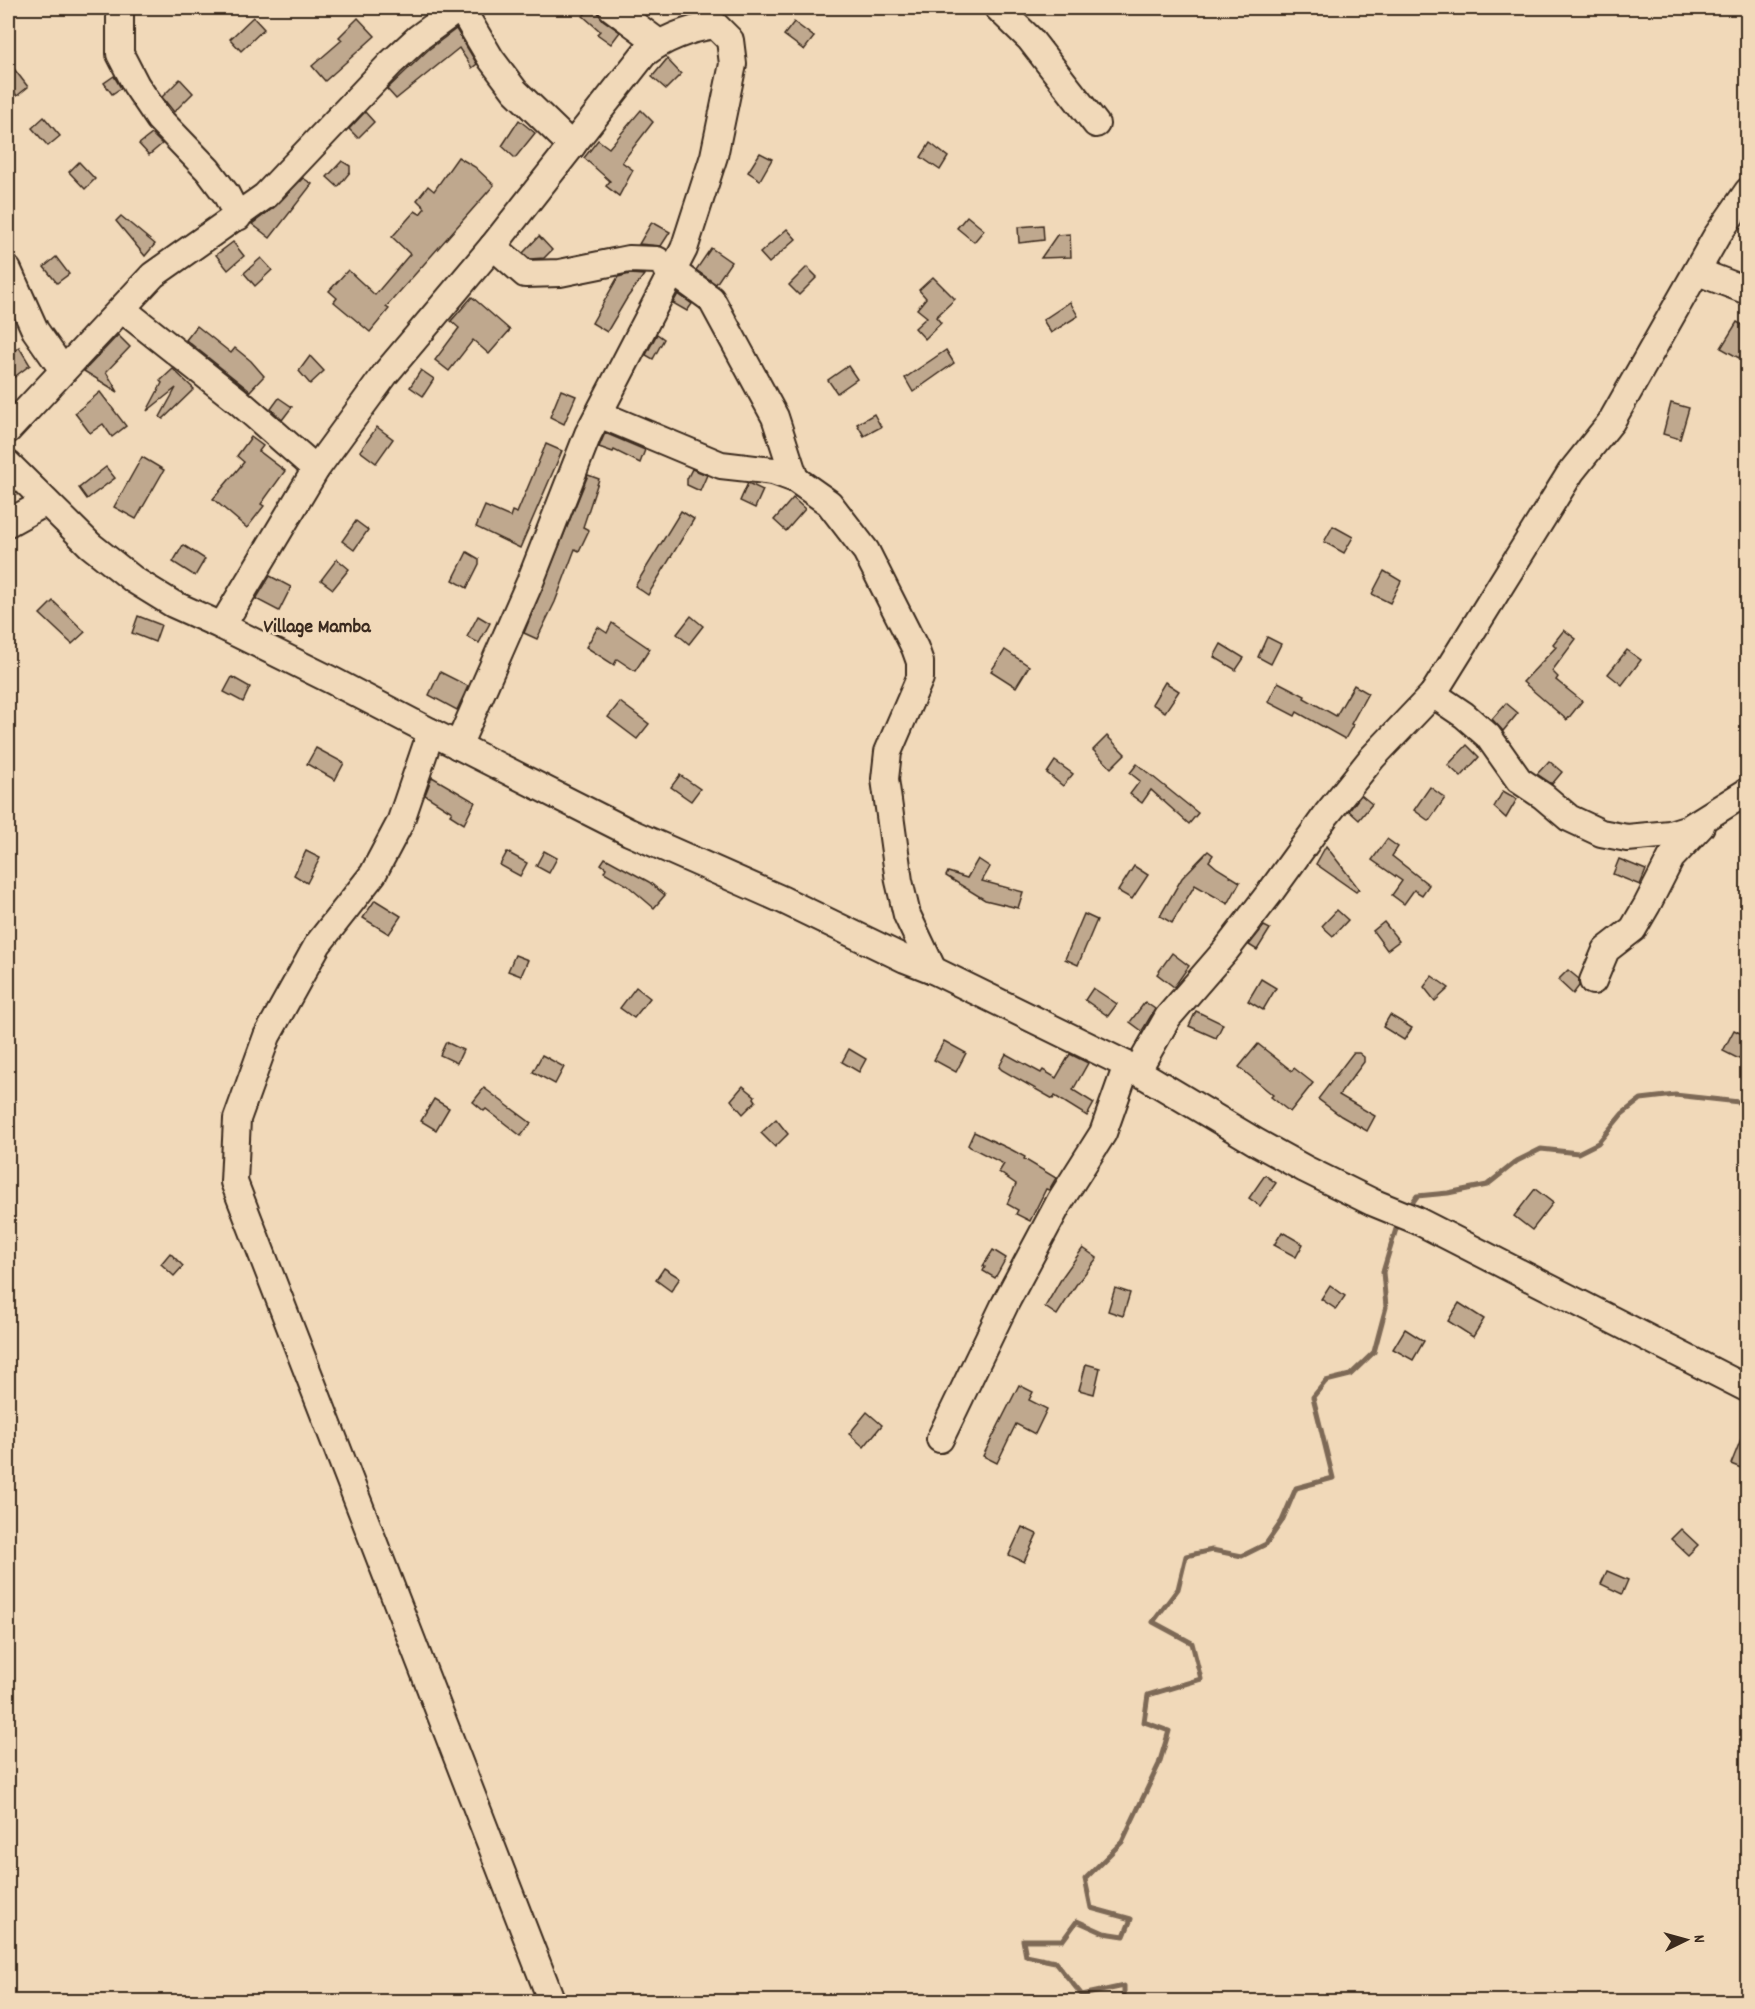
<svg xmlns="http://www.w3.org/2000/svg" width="1755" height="2009" font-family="Dekko,sans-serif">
<rect width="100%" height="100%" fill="#f1d9b9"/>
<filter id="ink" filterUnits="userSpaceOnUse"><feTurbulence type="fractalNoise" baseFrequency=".0167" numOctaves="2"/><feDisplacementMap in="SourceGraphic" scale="12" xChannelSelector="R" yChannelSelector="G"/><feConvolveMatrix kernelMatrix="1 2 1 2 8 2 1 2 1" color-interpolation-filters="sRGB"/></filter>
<g filter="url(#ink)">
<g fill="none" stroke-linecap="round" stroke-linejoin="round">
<g stroke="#7d6956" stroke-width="5">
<path d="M1408 1209 1417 1196 1448 1193 1487 1185 1517 1161 1541 1149 1578 1153 1598 1143 1622 1114 1641 1099 1675 1095 1748 1103"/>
<path d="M1124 2002V1986L1082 1995 1055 1962 1026 1956 1023 1940H1063L1077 1921 1104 1933 1124 1936 1131 1919 1091 1908 1085 1879 1122 1842 1159 1764 1169 1731 1144 1722 1148 1695 1201 1679 1192 1643 1153 1622 1178 1589 1186 1556 1212 1550 1242 1556 1266 1544 1282 1521 1296 1488 1333 1478 1313 1397 1326 1381 1350 1375 1374 1352 1386 1307 1383 1272 1396 1229 1400 1223"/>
</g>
</g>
<g fill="#bfa88e" stroke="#3b2a1e" stroke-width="1.5">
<path d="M591 8H597L599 14 603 20 620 32 611 44 597 34 600 31 583 16Z"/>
<path d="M253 17 264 29 241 51 230 39Z"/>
<path d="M358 18 375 36 325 81 312 66 342 40 339 37Z"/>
<path d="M794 22 814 37 804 50 784 35Z"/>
<path d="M456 29 477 64 472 68 459 48 396 99 387 89 428 50Z"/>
<path d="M667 59 681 74 666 89 652 77Z"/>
<path d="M8 61 28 87 17 96 8 84Z"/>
<path d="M114 76 121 88 112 94 104 83Z"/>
<path d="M180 79 193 93 174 112 162 97Z"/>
<path d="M641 110 653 122 622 162 633 170 619 196 606 186 610 181 584 158 598 140 609 148Z"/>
<path d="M365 112 374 122 358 138 349 129Z"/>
<path d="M44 117 60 136 48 146 32 128Z"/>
<path d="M519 120 535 133 515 158 502 146Z"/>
<path d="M152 134 162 144 149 155 139 144Z"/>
<path d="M930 143 948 157 940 170 921 157Z"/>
<path d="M760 153 772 159 760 180 748 172Z"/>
<path d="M458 157 475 167 494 185 386 307 389 309 370 332 334 302 337 298 329 291 348 270 375 295 410 254 392 237 415 211 420 214 425 208 417 200 428 186 434 191Z"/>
<path d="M342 161 350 166V172L338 187 327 177Z"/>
<path d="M79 162 95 179 85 189 69 172Z"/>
<path d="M303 178 312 184 270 238 252 224 276 206Z"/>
<path d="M121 216 155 244 145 256 116 221Z"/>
<path d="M967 216 984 230 974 242 957 228Z"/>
<path d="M652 222 670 232 661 246 639 244Z"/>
<path d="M1043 225 1044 240 1019 243 1018 227Z"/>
<path d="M787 229 796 239 769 263 760 253Z"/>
<path d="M1070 234 1071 257 1041 258 1057 235Z"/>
<path d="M539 236 552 250 544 258 530 259 523 253Z"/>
<path d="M233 242 244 256 228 270 216 255Z"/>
<path d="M711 248 731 262 716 284 696 270Z"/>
<path d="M56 257 69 274 57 283 44 267Z"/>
<path d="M261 258 272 270 255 286 244 273Z"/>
<path d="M807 267 817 277 799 295 789 285Z"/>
<path d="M630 274 644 275 627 298 607 332 592 323 618 277Z"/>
<path d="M933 277 955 299 936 317 941 323 925 339 915 328 927 317 917 309 926 298 919 290Z"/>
<path d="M678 294 692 304 687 311 673 303Z"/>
<path d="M472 297 510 330 489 354 473 340 449 371 435 360 459 328 451 321Z"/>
<path d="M1070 302 1078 316 1051 333 1043 320Z"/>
<path d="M1737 322 1748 328V343L1739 358 1721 348Z"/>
<path d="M197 326 231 353 235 348 251 361 264 376 250 391 186 340Z"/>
<path d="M657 334 664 339 653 359 646 355Z"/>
<path d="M118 335 130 347 106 372 118 392 84 371Z"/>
<path d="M19 347 30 365 13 378 8 370V357Z"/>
<path d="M946 350 954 363 913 392 905 378Z"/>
<path d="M310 356 324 371 310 384 299 371Z"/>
<path d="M848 366 857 379 837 393 828 380Z"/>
<path d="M173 369 194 389 163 419 160 417 176 388 147 411 162 383 160 381Z"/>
<path d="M421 370 434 379 423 396 410 387Z"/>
<path d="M561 390 576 396 564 424 550 417Z"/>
<path d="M100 392 126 426 112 437 103 424 90 433 75 413Z"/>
<path d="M279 398 292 407 282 420 271 409Z"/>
<path d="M1671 403 1689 408 1680 439 1663 434Z"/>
<path d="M874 414 881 427 864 436 857 424Z"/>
<path d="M377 427 393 439 376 463 360 451Z"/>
<path d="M605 433 645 450 640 463 614 450 613 452 599 447Z"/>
<path d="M251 437 263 446 259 451 285 471 261 504 264 506 247 528 213 499 244 462 237 456Z"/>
<path d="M546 444 562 451 520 548 476 527 485 506 510 517 512 511 517 513Z"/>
<path d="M142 457 164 470 136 519 114 507Z"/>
<path d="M106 467 115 478 87 499 79 488Z"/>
<path d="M692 469 707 475 700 491 687 485V479Z"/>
<path d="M588 475 599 479 583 527 589 530 579 551 575 549 555 602 537 639 524 633Z"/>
<path d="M748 483 763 490 755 508 740 501Z"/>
<path d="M793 498 805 509 786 531 774 520Z"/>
<path d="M681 511 694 519 648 595 635 586Z"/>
<path d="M356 521 368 530 354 550 342 541Z"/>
<path d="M1333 526 1353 537 1344 553 1324 542Z"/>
<path d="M183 545 205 559 195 576 173 562Z"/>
<path d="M467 552 479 559V564L467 588 453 580Z"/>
<path d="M337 559 349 569 333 589 321 580Z"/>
<path d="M1384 571 1401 581 1390 603 1372 594Z"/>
<path d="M270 576 291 587 279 611 256 599Z"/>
<path d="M53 601 85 632 72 644 40 614Z"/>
<path d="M138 616 161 625 155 642 132 633Z"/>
<path d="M478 616 490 623 479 643 467 637Z"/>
<path d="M691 616 703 626 689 644 677 634Z"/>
<path d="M612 623 650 649 635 671 617 659 614 665 586 647 598 627 607 633Z"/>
<path d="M1564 630 1576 639 1552 671 1558 677 1556 680 1582 701 1567 720 1523 682 1556 647 1553 644Z"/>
<path d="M1267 637 1281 644 1271 664 1258 657Z"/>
<path d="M1221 644 1244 658 1236 670 1214 657Z"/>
<path d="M1005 650 1029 666 1016 687 991 671Z"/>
<path d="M1627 650 1641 660 1622 685 1608 674Z"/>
<path d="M440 672 468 686 457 710 429 695Z"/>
<path d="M232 677 250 687 243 702 224 692Z"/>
<path d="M1165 682 1179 691 1165 712 1152 704Z"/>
<path d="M1278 682 1305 696 1304 698 1336 716 1354 685 1368 693 1351 724 1353 725 1345 739 1297 712 1295 716 1268 702Z"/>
<path d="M620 702 649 724 637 739 608 717Z"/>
<path d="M1506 703 1518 713 1503 731 1492 719Z"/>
<path d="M1107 736 1125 754 1111 768 1093 750Z"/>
<path d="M1467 745 1479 757 1461 777 1448 765Z"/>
<path d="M316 748 344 763 335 780 307 764Z"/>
<path d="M1055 761 1073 774 1063 786 1047 773Z"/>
<path d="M1549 761 1562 772 1552 784 1537 774Z"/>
<path d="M1137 764 1198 813 1189 824 1151 790 1142 803 1130 794 1140 781 1130 773Z"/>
<path d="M680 775 700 789 691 801 671 787Z"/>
<path d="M432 777 475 802 464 824 450 815 452 812 425 795Z"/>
<path d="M1430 787 1445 798 1429 821 1414 810Z"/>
<path d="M1503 791 1517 799 1506 818 1494 807Z"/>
<path d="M1361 795 1372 804 1359 820 1349 811Z"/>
<path d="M1387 839 1398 847 1392 856 1429 885 1422 895 1414 890 1404 904 1392 895 1402 881 1372 860Z"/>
<path d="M1326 846 1359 889 1356 892 1316 864Z"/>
<path d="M306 851 320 858 307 883 294 875Z"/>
<path d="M544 851 557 858 549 873 536 866Z"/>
<path d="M1208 851 1213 855 1209 861 1217 868 1240 882 1228 904 1195 885 1172 923 1160 916 1182 878Z"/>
<path d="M507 852 527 863 520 876 500 865Z"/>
<path d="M605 858 649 882 665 895 654 908 627 885 604 872 606 868 601 864Z"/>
<path d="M978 859 990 867 982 881 1023 892 1018 908 985 900 946 876 948 872 967 878Z"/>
<path d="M1619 859 1646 870 1640 885 1613 874Z"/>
<path d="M1134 866 1148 875 1132 899 1118 891Z"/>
<path d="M375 900 401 916 389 934 363 918Z"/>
<path d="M1337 910 1348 920 1333 936 1322 926Z"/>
<path d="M1084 914 1097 920 1078 965 1065 959Z"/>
<path d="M1384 922 1399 941 1387 950 1373 931Z"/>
<path d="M1264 926 1270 929 1257 950 1249 945Z"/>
<path d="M1172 953 1189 966 1174 987 1157 974Z"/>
<path d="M515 955 528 960 521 976 508 971Z"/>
<path d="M1568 970 1579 979V986L1573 994 1558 980Z"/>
<path d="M1432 976 1449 988 1435 1001 1424 987Z"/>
<path d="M1261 979 1276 988 1263 1010 1248 1001Z"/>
<path d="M636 987 650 998 634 1018 620 1008Z"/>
<path d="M1093 988 1117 1004 1108 1016 1085 1000Z"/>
<path d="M1145 1002 1155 1009 1142 1031 1130 1022Z"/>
<path d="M1196 1011 1223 1024 1216 1038 1189 1026Z"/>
<path d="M1390 1015 1412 1028 1404 1040 1383 1027Z"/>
<path d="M1734 1030 1748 1037V1042L1739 1059 1723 1051Z"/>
<path d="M944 1041 966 1053 956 1072 934 1060Z"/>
<path d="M446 1042 463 1050 457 1063 440 1055Z"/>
<path d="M1258 1044 1292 1071 1294 1068 1313 1083 1290 1112 1271 1097 1273 1095 1239 1067Z"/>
<path d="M849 1049 866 1059 859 1072 842 1062Z"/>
<path d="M1353 1053H1359L1364 1057V1062L1339 1095 1375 1116 1367 1131 1341 1116 1318 1099Z"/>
<path d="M1006 1054 1041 1073 1043 1070 1056 1078 1070 1054 1088 1063 1073 1090 1094 1103 1087 1116 1055 1096 1053 1099 1002 1070 999 1067Z"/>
<path d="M542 1055 564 1067 555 1084 533 1072Z"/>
<path d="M743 1086 755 1096 754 1098 756 1101 743 1114 731 1100Z"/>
<path d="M484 1088 531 1123 521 1136 486 1109 484 1111 473 1102Z"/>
<path d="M434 1099 449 1108 436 1130 421 1121Z"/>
<path d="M776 1119 788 1134 775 1147 761 1133Z"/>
<path d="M974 1132 1012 1150 1025 1157 1024 1159 1056 1178 1049 1190 1046 1189 1030 1221 1016 1214 1018 1210 1007 1204 1016 1184 999 1172 1004 1164 970 1147 968 1145Z"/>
<path d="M1265 1175 1276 1183 1260 1206 1249 1198Z"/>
<path d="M1535 1189 1553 1203 1532 1230 1514 1216Z"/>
<path d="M1282 1232 1303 1244 1296 1257 1274 1245Z"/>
<path d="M1083 1248 1097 1258 1076 1285 1057 1315 1045 1307 1063 1276Z"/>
<path d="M993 1250 1006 1258 995 1278 983 1271 985 1267 983 1266Z"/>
<path d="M170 1253 183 1266 174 1276 161 1264Z"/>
<path d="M664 1268 680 1278 671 1291 656 1280Z"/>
<path d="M1330 1285 1345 1296 1336 1309 1321 1299Z"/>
<path d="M1115 1288 1130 1293 1123 1316 1108 1311Z"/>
<path d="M1459 1303 1484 1319 1473 1337 1448 1321Z"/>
<path d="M1405 1329 1424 1341 1413 1360 1393 1349Z"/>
<path d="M1086 1364 1100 1368 1094 1394 1079 1390Z"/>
<path d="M1019 1385 1033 1392 1029 1400 1047 1409 1035 1434 1016 1424 997 1463 983 1456Z"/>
<path d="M867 1412 882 1425 864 1447 849 1434Z"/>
<path d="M1747 1424H1748V1471L1731 1464Z"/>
<path d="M1022 1527 1037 1534 1024 1562 1009 1555Z"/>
<path d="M1681 1529 1698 1545 1688 1555 1671 1539Z"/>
<path d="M1607 1571 1628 1580 1622 1594 1601 1584Z"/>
</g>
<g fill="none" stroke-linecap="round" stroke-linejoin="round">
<g stroke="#3b2a1e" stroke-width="30">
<g id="minor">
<path d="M120 8V54L136 85 159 119 208 170 226 194 238 217"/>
<path d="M461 8 491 59 515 91 572 146"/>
<path d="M612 8 659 43"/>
<path d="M998 8 1030 39 1096 124"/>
<path d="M493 246 525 274 560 273 629 259 657 260 711 299 775 417 795 479"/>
<path d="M8 270 35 330 63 370"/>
<path d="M1698 272 1748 291"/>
<path d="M122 309 237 400 316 469"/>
<path d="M599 414 721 465 773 471 795 479 829 503 866 551 915 648 920 662V678L888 752 885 779 899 881 907 915 933 970"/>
<path d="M8 430 153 275 265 196 391 63 418 38 459 8"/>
<path d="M8 464 90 545 134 580 173 604 222 626 333 681 431 732 629 832 783 900 905 959 933 970 1127 1065 1256 1142 1305 1169 1372 1202 1416 1220 1748 1389"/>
<path d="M8 523 46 502"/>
<path d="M222 626 316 469 386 373 493 246 644 54C665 38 689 29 715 25L730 40 733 64 714 156 684 249 588 434 530 582 458 746"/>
<path d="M1433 694 1464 715 1488 736 1519 780 1543 796 1569 818 1601 833 1627 838 1670 834 1689 828 1748 791"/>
<path d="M431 732 400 823 373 874 318 944 267 1036 237 1119 234 1182 552 2002"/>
<path d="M1593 981 1606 950 1633 929 1647 905 1671 858 1701 826"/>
<path d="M1137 1071 1168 1017 1226 950 1272 890 1327 814 1372 758 1433 694 1571 472 1611 422 1716 237 1748 191"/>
<path d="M940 1439 1005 1304 1060 1201 1103 1133 1127 1065"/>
</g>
</g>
<use href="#minor" stroke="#f1d9b9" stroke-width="26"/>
</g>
</g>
<g text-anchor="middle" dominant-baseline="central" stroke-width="6" stroke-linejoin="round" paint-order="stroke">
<g font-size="20" font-weight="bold" fill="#3b2a1e" stroke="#f1d9b9">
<text x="317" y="628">Village Mamba</text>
</g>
</g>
<rect width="1755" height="2009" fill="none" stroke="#f1d9b9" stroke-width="30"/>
<rect x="15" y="15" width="1725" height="1979" fill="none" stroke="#3b2a1e" stroke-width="2" filter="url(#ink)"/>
<g transform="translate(1686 1940) rotate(85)" stroke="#f1d9b9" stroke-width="4.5" paint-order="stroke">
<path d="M0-4.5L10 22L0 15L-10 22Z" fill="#3b2a1e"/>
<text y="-9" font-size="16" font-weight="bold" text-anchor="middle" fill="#3b2a1e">N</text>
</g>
</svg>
